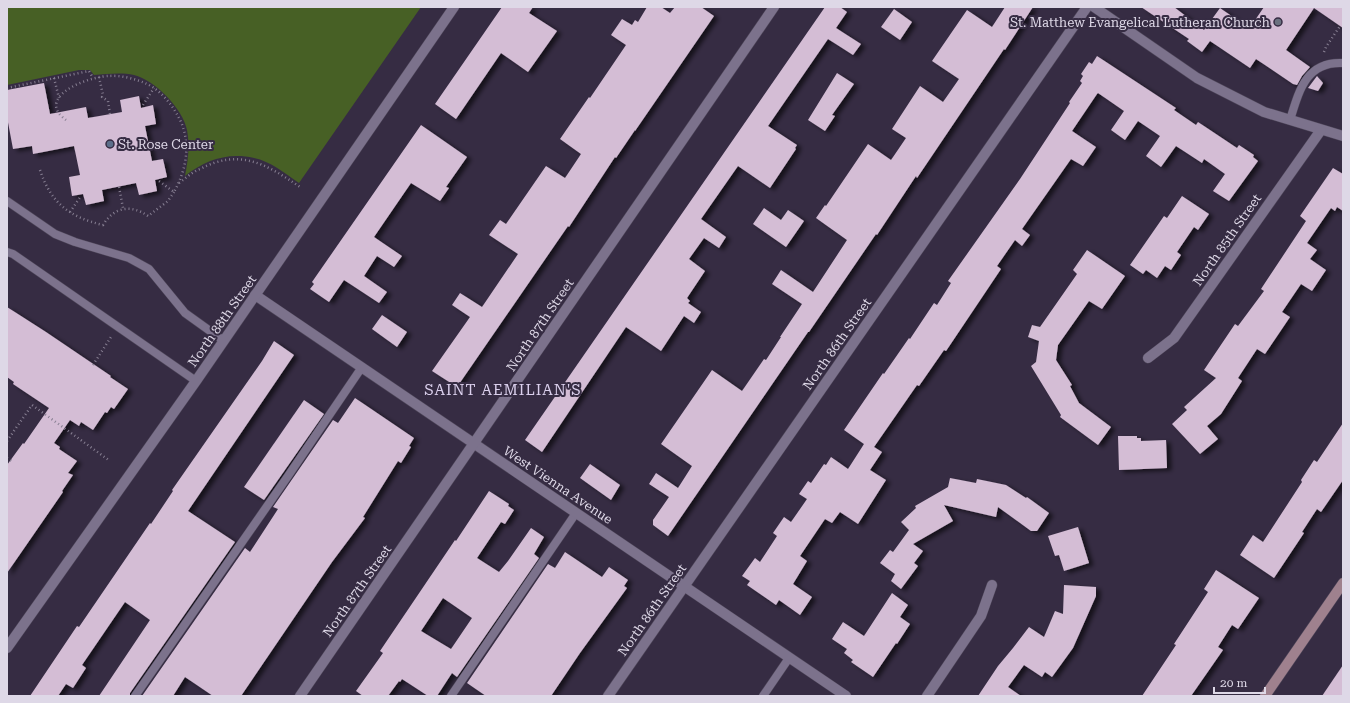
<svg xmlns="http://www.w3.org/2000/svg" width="1350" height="703" font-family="'Roboto Serif',serif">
<defs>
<filter id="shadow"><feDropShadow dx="4.5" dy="2.5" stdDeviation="2" flood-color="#0009"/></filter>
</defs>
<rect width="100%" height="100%" fill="#362c43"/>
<path fill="#476025" d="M7 7H421L299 183C286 174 270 161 254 158 228 152 205 160 185 176 188 160 190 146 187 130 183 109 155 80 134 75 121 72 107 74 94 75L90 70H79L7 85Z"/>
<g fill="#d4bdd5" fill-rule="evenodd" filter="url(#shadow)">
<path d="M502 7H533L529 13 557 31 528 72 501 53 456 119 435 104Z"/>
<path d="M647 7H661L670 13 675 7H701L714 16 635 131V130L616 158 615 157 569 227 568 226 457 387 432 371 470 317 452 305 460 293 482 307 518 254 489 235 500 220 506 224 546 166 565 178 581 154 560 139 589 97 590 98 626 45 611 35 622 19 632 25 635 20 638 22Z"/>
<path d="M825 7H840L847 12 836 28 861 44 853 55 828 39 768 126 797 145 795 148 796 149 770 188 738 166 701 219 726 237 719 248 704 238 689 259 705 271 687 298 690 301 688 303 701 312 694 323 684 316 661 351 626 327 542 452 525 440Z"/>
<path d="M1005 7H1033L1005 50 1004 49 917 178 916 176 877 235 876 234 863 253 809 332H808L668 536 653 525V520L669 497 649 484 656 473 678 488 692 466 661 444 712 370 742 391 764 359 766 360 781 337H780L802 304 772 284 781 270 813 292 847 240 816 218 825 205 826 206 868 144 891 160 906 138 892 129 920 86 943 102 959 79 932 61 967 10 992 27Z"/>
<path d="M1141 7H1174L1204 30 1220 8 1246 26 1248 24 1251 26 1264 7H1343V28L1314 8 1286 50 1310 67 1302 76 1297 85 1293 84 1256 59 1250 68 1210 41 1202 52 1187 41 1189 39Z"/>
<path d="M894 9 912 22 900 40 881 27Z"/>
<path d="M1097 56 1176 108 1174 110 1196 125 1198 122 1237 148 1239 145 1254 155 1253 157 1258 161 1229 201 1213 191 1225 174 1204 159 1202 163 1176 146 1161 167 1146 156 1160 136 1138 121 1125 140 1111 130 1124 111 1098 93 1097 94 1072 131 1096 147 1083 166 1071 159 1022 229 1030 235 1022 246 1015 240 997 266 1001 269 946 351 944 350 919 386 917 385 874 447 882 452 870 470 886 480 858 524 840 512 832 523 825 519 800 556 807 561 793 584 812 597 800 615 779 600 776 605 747 585 750 581 742 576 755 558 760 562 777 536 773 533 784 517 791 522 807 499 799 494 808 481 811 483 824 464 826 465 831 457 848 469 864 444 844 430 883 373 884 374 909 338 910 339 934 303 937 305 951 283 948 281 1020 179 1070 103 1069 102 1082 83 1080 81 1083 76 1081 74 1089 62 1092 64Z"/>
<path d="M837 73 854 84 832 115 835 116 825 131 808 120Z"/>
<path d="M1317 76 1323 83 1318 91 1308 88Z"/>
<path d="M44 83 50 114 86 107 88 118 122 112 120 100 139 96 141 108 153 105 156 124 145 126 152 161 163 159 167 177 155 180 157 191 139 195 136 183 102 190 104 201 86 205 83 194 72 196 69 177 80 175 74 146 33 154 32 146 13 149 7 117V90Z"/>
<path d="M421 125 467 157 446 187 449 188 440 201 411 183 374 237 402 256 394 267 377 256 364 276 387 292 379 303 344 280 329 302 310 289 314 284 312 282Z"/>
<path d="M1333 168 1343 174V211L1337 207 1335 211 1331 208 1307 243 1317 250 1310 259 1326 270 1312 291 1301 284 1282 312 1290 317 1265 354 1257 349 1238 378 1242 381 1221 414 1207 426 1218 439 1200 454 1172 424 1187 410 1184 407 1216 378 1204 370 1235 324 1238 326 1264 291 1261 289 1306 221 1300 216Z"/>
<path d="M1182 196 1209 214 1198 230 1194 227 1177 252 1181 255 1171 270 1165 266 1157 278 1146 270 1143 274 1130 265 1164 216 1167 218Z"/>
<path d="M764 208 781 220 788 210 804 221 786 247 753 224Z"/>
<path d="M1087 250 1125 276 1102 309 1089 301 1058 345 1056 360 1072 385 1070 386 1079 403 1111 427 1098 445 1060 417 1061 415 1031 366 1036 362 1039 341 1028 337 1032 325 1040 327 1077 274 1073 270Z"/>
<path d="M7 307 46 332 111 376 110 377 128 389 114 409 111 407 107 413 105 412 93 430 81 422 79 426 70 420 54 443 60 447 59 449 77 461 68 473 73 475 62 491 63 492 7 573V465L23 443 24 444 49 408 13 384 14 382 7 377Z"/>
<path d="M382 315 407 332 397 347 372 329Z"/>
<path d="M274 341 294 355 188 511 235 542 130 693V696H99L150 620 125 602 82 665 86 668 73 688 66 684 58 696H30L77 626 79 627 150 523 151 524 173 491 172 490 262 361Z"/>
<path d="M355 398 414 438 409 446 411 447 401 463 398 461 363 517 365 518 332 562 241 696H213L185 677 173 696H142L245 548 250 552 278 509 273 507 333 420 338 423Z"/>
<path d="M304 400 324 414 264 500 244 487Z"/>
<path d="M1343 423V480L1321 512 1317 509 1302 532 1304 533 1274 578 1240 555 1253 535 1263 542 1302 482 1301 480 1314 460 1317 462Z"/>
<path d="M1118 436H1137V438H1141V441L1166 440 1167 468 1119 470Z"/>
<path d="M590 464 620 485 611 500 580 478Z"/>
<path d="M950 478 976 483 977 479 1006 485 1026 498 1027 497 1049 513 1037 531H1031L998 507 996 517 944 505 953 521 913 544 923 551 914 563 918 566 901 589 891 581 895 574 880 563 890 550 893 552 909 530 901 522 916 508 915 506 948 487Z"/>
<path d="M489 491 509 504 508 506 514 510 505 524 501 522 477 558 499 572 508 561 531 528 544 537 534 554 539 558 457 677 452 673 437 696H428L402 679 400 682 399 681 388 696H363L356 691 383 653 380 651 455 540 456 541ZM443 598 472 618 451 649 421 631Z"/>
<path d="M1078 527 1089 563 1064 571 1059 555 1055 556 1048 536Z"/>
<path d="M565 552 602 577 609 567 628 580 624 586 627 588 580 653 551 696H486L467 683 548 564 555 568Z"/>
<path d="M1216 570 1259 598 1238 629 1232 625 1218 647 1223 650 1191 696H1142L1176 645 1174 644 1208 592 1204 589Z"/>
<path d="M1064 585 1096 587V596L1073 648 1052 677 1045 672 1042 677 1024 665 1008 687 1021 696H978L998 666 1013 648 1029 627 1044 637 1055 611 1063 614Z"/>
<path d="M892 593 908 605 900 617 910 624 897 644 896 643 873 677 851 662 853 660 844 653 847 649 832 639 843 622 864 636Z"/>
<path d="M1343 665V696H1322Z"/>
</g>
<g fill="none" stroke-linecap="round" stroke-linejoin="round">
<g stroke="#4f475a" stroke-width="9">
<g id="lane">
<path d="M1290 120C1299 91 1306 61 1343 63"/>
<path d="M7 201 55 234 75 242 129 258 149 269 185 313 224 341"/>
<path d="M7 252 13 254 196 381"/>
<path d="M135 696 288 476 362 367"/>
<path d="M451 696 576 513"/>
<path d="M763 696 789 658"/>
</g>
</g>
<g stroke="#4f475a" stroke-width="11">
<g id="street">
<path d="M1094 7 1197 78 1264 112 1343 136"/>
<path d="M255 295 846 696"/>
<path d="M1148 358 1174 338 1321 130"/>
<path d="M7 648 196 381 454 7"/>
<path d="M300 696 774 7"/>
<path d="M608 696 1087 7"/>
<path d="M927 696 981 616 992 585"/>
</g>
</g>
<g stroke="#4f475a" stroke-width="11">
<path id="secondary" d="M1265 696 1343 583"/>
</g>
<g stroke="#877f92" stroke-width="2.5" stroke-dasharray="1 3" stroke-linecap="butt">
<path d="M1324 52 1326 47 1340 26"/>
<path d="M99 77 103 95 102 97 108 101 110 114"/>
<path d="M54 78 59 98"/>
<path d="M7 88 89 71 93 78"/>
<path d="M143 105 154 88"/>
<path d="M66 120C62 117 57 113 56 106 56 88 95 76 109 76 121 75 136 79 147 84 162 91 174 107 181 122 191 146 186 170 174 192L159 181"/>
<path d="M40 170C51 203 69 217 103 225 114 207 131 204 148 216L168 201 174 192"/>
<path d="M179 183C186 178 192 172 200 169 240 148 266 164 300 187"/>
<path d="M119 187 123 208"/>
<path d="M70 212 81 196"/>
<path d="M93 365 111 337"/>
<path d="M7 441 32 405 110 461"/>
<path d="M7 458 12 461"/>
</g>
<use href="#lane" stroke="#7c728c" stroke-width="8"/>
<use href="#street" stroke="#7c728c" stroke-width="10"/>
<use href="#secondary" stroke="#9f818e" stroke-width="10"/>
</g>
<circle fill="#6b7280" stroke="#362c43" stroke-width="1.5" cx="1278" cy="22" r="4"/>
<circle fill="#5c6f8a" stroke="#362c43" stroke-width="1.5" cx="110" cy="144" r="4"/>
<g text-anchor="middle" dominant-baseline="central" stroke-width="4" stroke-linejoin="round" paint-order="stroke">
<g font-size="13" fill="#ded8e7" stroke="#362c43" text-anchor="end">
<text x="1270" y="22">St. Matthew Evangelical Lutheran Church</text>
<text x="118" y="144" text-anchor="start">St. Rose Center</text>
</g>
<g font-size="13" fill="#ded8e7" stroke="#362c43">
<text transform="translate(1227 240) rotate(-55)">North 85th Street</text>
<text transform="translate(222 321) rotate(-55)">North 88th Street</text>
<text transform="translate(540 325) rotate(-56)">North 87th Street</text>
<text transform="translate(837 344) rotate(-55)">North 86th Street</text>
<text transform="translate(558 485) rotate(34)">West Vienna Avenue</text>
<text transform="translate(357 591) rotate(-55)">North 87th Street</text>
<text transform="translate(652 610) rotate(-55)">North 86th Street</text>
</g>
<g font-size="15" letter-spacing="1" fill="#dbd0ed" stroke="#362c43">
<text x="503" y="390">SAINT AEMILIAN'S</text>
</g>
</g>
<rect width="1350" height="703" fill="none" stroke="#ded8e7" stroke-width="16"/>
<path d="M1214 687v6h51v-6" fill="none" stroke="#ded8e7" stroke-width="2"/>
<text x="1220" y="687" font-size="12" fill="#ded8e7" stroke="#362c43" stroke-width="3" paint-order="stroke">20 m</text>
</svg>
